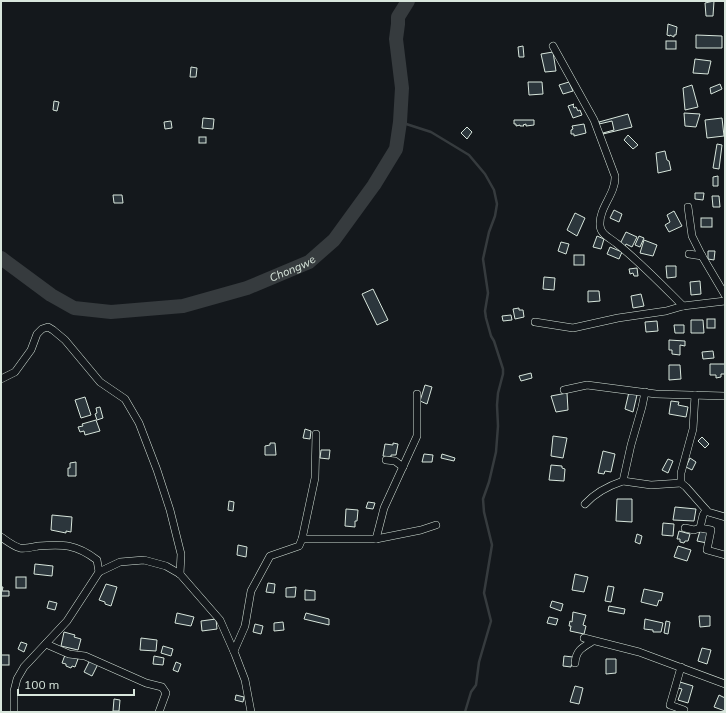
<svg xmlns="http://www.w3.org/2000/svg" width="726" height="713" font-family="Mulish,sans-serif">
<rect width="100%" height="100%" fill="#14181c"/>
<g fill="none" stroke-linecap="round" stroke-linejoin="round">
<path stroke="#363b3e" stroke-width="2.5" d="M400 122 431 132 469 155 485 174 494 190 497 204 495 216 489 232 483 259 488 293 485 311 486 318 491 336 494 341 503 369V374L498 393 497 405 498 426 496 452 489 482 483 499 484 512 492 545 484 593 491 621 479 662 476 685 471 692 465 712"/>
<path stroke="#363b3e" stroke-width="14" id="s1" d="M1 258 51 295 74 308 111 312 183 306 247 288 309 262 334 240 374 185 396 149 400 122 402 88 396 39 398 24V17L408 1"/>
</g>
<g fill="#2c363c" stroke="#d8e6dc">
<path d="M714 1 713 16H706L705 3Z"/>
<path d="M668 24 677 27 676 35H674V37L670 35V36L667 35Z"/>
<path d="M696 35 722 36V48H696Z"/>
<rect x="666" y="41" width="10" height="8"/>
<path d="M523 46 524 57H519L518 47Z"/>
<path d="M553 52 556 71 545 72 541 54Z"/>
<path d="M695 59 711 61 708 74 693 73Z"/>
<path d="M191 67 197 68 196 77H190Z"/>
<path d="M528 82H542L543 94 529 95Z"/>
<path d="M569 82 573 91 563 94 559 85Z"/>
<path d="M720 84 722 89 711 94 710 88Z"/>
<path d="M692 85 698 107 685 110 683 88Z"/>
<path d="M54 101 59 102 57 111 53 110Z"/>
<path d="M574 104 573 105 574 108 576 107 578 111 580 110 582 115 573 118 568 106Z"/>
<path d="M684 113 700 114 696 127 685 126Z"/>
<path d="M628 114 632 127 603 134V133L614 130 612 121 599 124V122Z"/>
<path d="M203 118 214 119 213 129 202 128Z"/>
<path d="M722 118 724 136 707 138 705 120Z"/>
<path d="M514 120H534V125L526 126V124L523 125 524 126H520V125L516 126V124H514Z"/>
<path d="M171 121 172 128 165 129 164 122Z"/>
<path d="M584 124 586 133 574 136V134H571V130L573 129 572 126Z"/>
<path d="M467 127 472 132 467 139 461 133Z"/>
<path d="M628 135 638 145 633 149 624 140Z"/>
<rect x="199" y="137" width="7" height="6"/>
<path d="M717 144 722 145 719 169 713 168Z"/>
<path d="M665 151 667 160 669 161 671 170 658 173 656 153Z"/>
<path d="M718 176V186H713V177Z"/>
<path d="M695 193H704L703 200 695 199Z"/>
<path d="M113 195H122L123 203H114Z"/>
<path d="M712 196H719L720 207H713Z"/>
<path d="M614 210 622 214 619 222 610 218Z"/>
<path d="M674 211 682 226 669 232 665 225 670 222 667 215Z"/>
<path d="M575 213 585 218 577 236 567 230Z"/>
<rect x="701" y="218" width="11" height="9"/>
<path d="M626 232 637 237 632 247 626 244 625 246 620 244Z"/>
<path d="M597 236 604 239 601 249 593 247Z"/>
<path d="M639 236 644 238 640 247 635 245Z"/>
<path d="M644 240 657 245 653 256 640 253Z"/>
<path d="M561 242 569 244 566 254 558 251Z"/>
<path d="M610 247 622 252 619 259 607 254Z"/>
<path d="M708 251H715L714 260 708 259Z"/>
<rect x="574" y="255" width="10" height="10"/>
<path d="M666 266H676V277L667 278Z"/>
<path d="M637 268 638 276H634L633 273 630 274 629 269Z"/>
<path d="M544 277 555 278 554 290 543 289Z"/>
<path d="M700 281 701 294 691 295 690 282Z"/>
<path d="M373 289 388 320 377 325 362 294Z"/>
<path d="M588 291H599L600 301 588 302Z"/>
<path d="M641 294 644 306 633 308 631 296Z"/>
<path d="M519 308V310H523L524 317 515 319 513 309Z"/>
<path d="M511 315 512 320 503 321 502 316Z"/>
<rect x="707" y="319" width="8" height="9"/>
<path d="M691 320H703L704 333H691Z"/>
<path d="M657 321 658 331 646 332 645 322Z"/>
<path d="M674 325H684V333H675Z"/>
<path d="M669 340 685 341V346L680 345V355L672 354V350H669Z"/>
<path d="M713 351 714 358 703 359 702 352Z"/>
<path d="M710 364H725V374H721V377L716 378V375H710Z"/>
<path d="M669 365H680L681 379 669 380Z"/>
<path d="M531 373 532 378 521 381 519 376Z"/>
<path d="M425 385 432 387 427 404 420 401Z"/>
<path d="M629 392 637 395 633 412 625 409Z"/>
<path d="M567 393 568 410 556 412 551 396Z"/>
<path d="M85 397 91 415 81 418 75 400Z"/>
<path d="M671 401 679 402 678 405 688 407 686 417 669 414Z"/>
<path d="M100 407 103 418 97 420 95 414 97 413 96 408Z"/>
<path d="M96 420 100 431 85 435 84 431 80 432 78 427 83 426 82 424Z"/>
<path d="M305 429 311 431 310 439 303 438Z"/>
<path d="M553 436 567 438 563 458 551 456Z"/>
<path d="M702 437 709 444 705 448 698 441Z"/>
<path d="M270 443H275L276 455H265V446L270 445Z"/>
<path d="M393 443 398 444 396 455H391V457L383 456 385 444 393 445Z"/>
<path d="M321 450H330L329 459 320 458Z"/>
<path d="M603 451 615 454 611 472 605 471 604 474 598 473Z"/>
<path d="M424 454 433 455 432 462H422Z"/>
<path d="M442 454 455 458 454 461 441 458Z"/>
<path d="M690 458 696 462 692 470 686 467Z"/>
<path d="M668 459 673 461 668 473 662 470Z"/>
<path d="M76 462V476H68V468H70V463Z"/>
<path d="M551 465 562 466V468L565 469 564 481 549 480Z"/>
<path d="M617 499H632V522L616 521Z"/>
<path d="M229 501 234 502 233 511 228 510Z"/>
<path d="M368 502 375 503 373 509 366 508Z"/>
<path d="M675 507 696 509 694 521 673 520Z"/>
<path d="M346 509 358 510 357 521H355V527L345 526Z"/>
<path d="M52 515 72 517 71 532 66 531V533L51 530Z"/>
<path d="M663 523 674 524 673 536 662 535Z"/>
<path d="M679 531 690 534 688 541H685L684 543 680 542V539H677Z"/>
<path d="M700 531 709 533 707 543 697 541Z"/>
<path d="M637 534 642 536 640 544 635 542Z"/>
<path d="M238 545 247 547 246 557 237 555Z"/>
<path d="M678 546 691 550 687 561 674 557Z"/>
<path d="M35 564 53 566 52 576 34 574Z"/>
<path d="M575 574 588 577 584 592 572 590Z"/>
<rect x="16" y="577" width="10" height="11"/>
<path d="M268 583 275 584 274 593 266 592Z"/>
<path d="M106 584 117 587 111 606 105 604V602L99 600Z"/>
<path d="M608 586 614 587 611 602 605 601Z"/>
<path d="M1 587H3L2 591H9V596H1Z"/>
<path d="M296 587 295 597H286V588Z"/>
<path d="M644 589 663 593 661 601 659 600 657 606 641 602Z"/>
<path d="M305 590 315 591V600H305Z"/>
<path d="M49 601 57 603 55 610 47 608Z"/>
<path d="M552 601 563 604 561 611 550 607Z"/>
<path d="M609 606 625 609 624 614 608 611Z"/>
<path d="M573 612 586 615 583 625 586 626 584 634 570 631 571 626H569L570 621 572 622Z"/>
<path d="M177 613 194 617 191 626 175 623Z"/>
<path d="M306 613 329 619V625L304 619Z"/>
<path d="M699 616H710V626L700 627Z"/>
<path d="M549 617 558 619 556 625 547 623Z"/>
<path d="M216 619 217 629 202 631 201 621Z"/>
<path d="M645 619 663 623 661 632H653V630L644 629Z"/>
<path d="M666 621 670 622 668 634 664 633Z"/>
<path d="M283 622 284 630 274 631V623Z"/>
<path d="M255 624 263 626 261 634 253 632Z"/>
<path d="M64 632 75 635 74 637 81 639 78 650 61 646Z"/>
<path d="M141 638 157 640 156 651 140 650Z"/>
<path d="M21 642 27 644 24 652 18 649Z"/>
<path d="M163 646 173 649 171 656 161 653Z"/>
<path d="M702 648 711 650 707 664 698 661Z"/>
<rect x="1" y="655" width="8" height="10"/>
<path d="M65 655 78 659 75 667 72 666 71 668 66 666V664L62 663Z"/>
<path d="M154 656 164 658 163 665 153 664Z"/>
<path d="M564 656 573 657 571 667 563 666Z"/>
<path d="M606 659H616V673L606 674Z"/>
<path d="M90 660 98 664 92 676 84 672Z"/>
<path d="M176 662 181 664 178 672 173 670Z"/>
<path d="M680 682 693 686 688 703 678 700 682 689 678 688Z"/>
<path d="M575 686 583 688 579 704 570 702Z"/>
<path d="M236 695 244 697 243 702 235 700Z"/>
<path d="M719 695 725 698V711L714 707Z"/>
<path d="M114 699 120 700 119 711H113Z"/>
</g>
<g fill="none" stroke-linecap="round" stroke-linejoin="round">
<g stroke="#d8e6dc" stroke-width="8">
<g id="street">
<path d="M553 46 594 120 615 176C616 194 599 207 600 225 600 234 610 238 616 243 640 262 661 284 683 306"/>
<path d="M688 207 692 236 702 256 725 295"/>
<path d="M689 254 702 256"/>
<path d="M535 322 573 328 618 318 666 311 683 306 725 301"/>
<path d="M1 379 15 372 31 350 37 334 42 329 48 327 53 330 65 340 100 382 125 399 139 423 157 470 170 510 181 554 180 574"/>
<path d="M564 390 587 385 656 394 725 396"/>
<path d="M386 460 395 461 403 467"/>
<path d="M623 481 651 485 681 483V473L693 429 695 395"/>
<path d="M681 483 686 487 708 512 725 517"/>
<path d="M585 504C595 493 608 486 623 481L631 445 642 407 645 392"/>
<path d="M706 510 703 515 700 528 711 530 707 550 725 555"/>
<path d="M685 528 694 530 700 528"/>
<path d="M1 537C7 541 13 546 20 548 25 549 33 547 38 546 63 544 76 544 97 560L99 572"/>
<path d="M302 539H376L421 530 436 525"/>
<path d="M376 539 384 508 417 436V394"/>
<path d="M584 638 639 652 725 684"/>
<path d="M46 644 69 654 85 656 146 683 162 687 166 693 159 712"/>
<path d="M234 651 245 626 251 591 270 556 299 546 302 539 315 478 316 434"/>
<path d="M575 663C576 650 583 647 593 641"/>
<path d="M681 667 670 705 684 710"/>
<path d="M14 712V691L17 679 24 667 67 621 99 572 120 562 144 560 166 566 180 574 220 620 235 654 245 680 251 712"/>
</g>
</g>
<use href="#street" stroke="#14181c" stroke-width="7"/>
</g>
<g text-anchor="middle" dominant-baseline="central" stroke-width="3" stroke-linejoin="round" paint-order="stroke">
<g font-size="11" font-style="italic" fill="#d8e6dc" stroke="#14181c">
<text stroke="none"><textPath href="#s1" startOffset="314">Chongwe</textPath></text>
</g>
</g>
<rect width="726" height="713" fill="none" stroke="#d8e6dc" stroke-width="4"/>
<path d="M18 689v6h116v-6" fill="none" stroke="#d8e6dc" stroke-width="2"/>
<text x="24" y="689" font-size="12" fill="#d8e6dc" stroke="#14181c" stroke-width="3" paint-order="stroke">100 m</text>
</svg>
